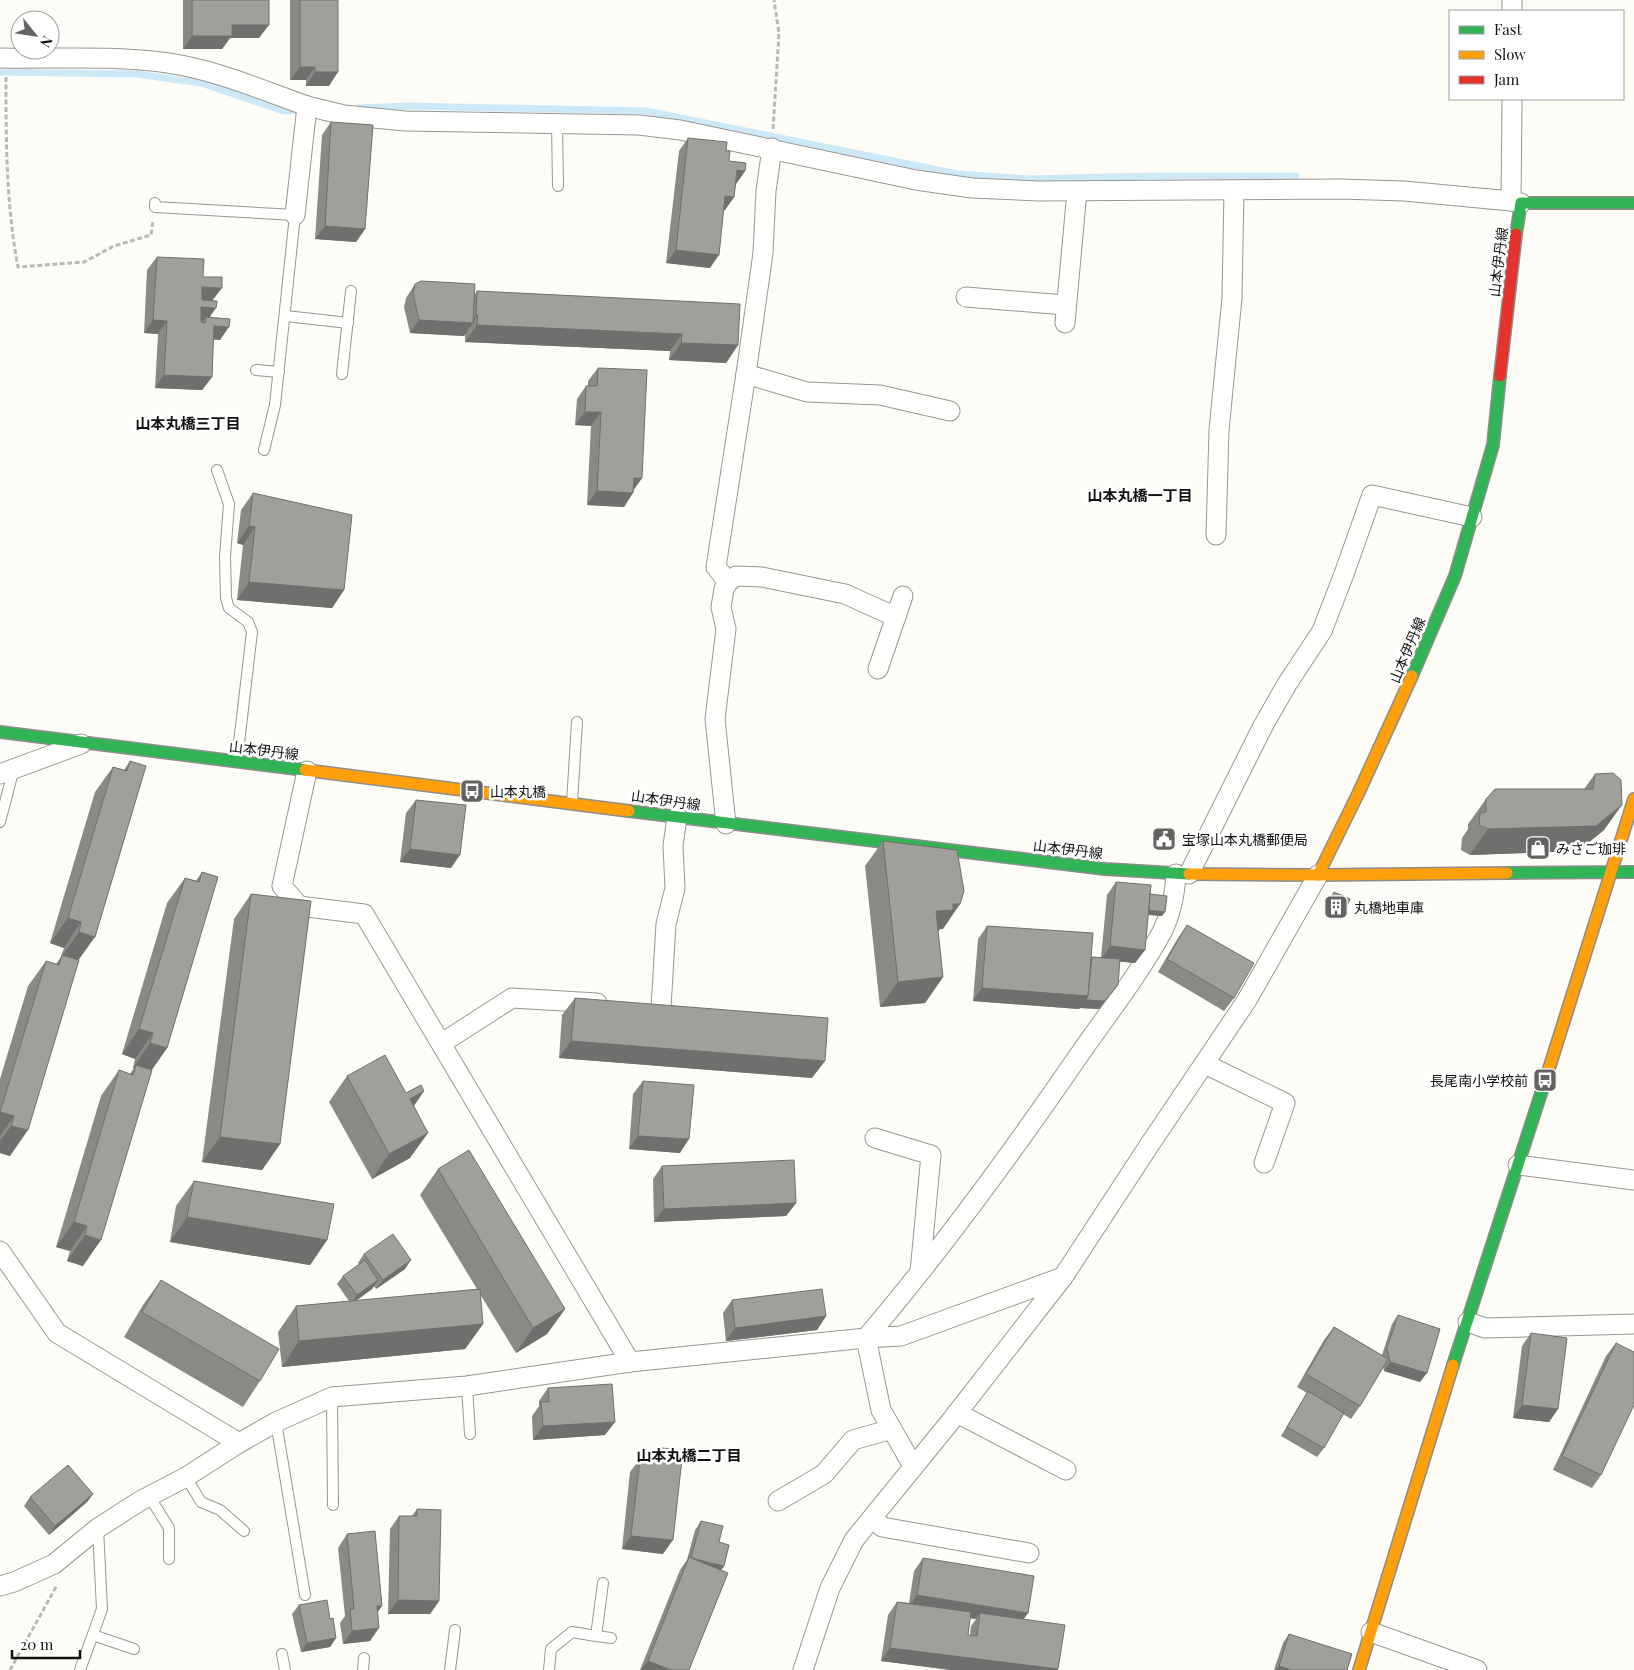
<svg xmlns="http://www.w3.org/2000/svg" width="1634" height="1670" font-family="'Playfair Display','Noto Sans JP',serif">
<rect width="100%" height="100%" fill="#fdfcf7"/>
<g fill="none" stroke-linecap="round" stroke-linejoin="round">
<g stroke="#cde8f7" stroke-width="7">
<path d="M0 72 137 74 201 83 284 111 300 110"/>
<path d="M358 108 409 106 646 111 958 174 1027 179 1153 176H1296"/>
</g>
<g stroke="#979795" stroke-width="12">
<g id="lane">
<path d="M557 123 558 186"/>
<path d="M155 203V207L295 215 275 405 264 450"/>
<path d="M286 316 348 323"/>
<path d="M256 370 279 372"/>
<path d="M342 374 351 291"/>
<path d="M217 470 229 504 225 557 226 598 229 608 248 622 252 632 237 760"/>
<path d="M572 803 577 722"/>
<path d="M0 822 14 768"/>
<path d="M467 1386 470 1434"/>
<path d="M332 1397 333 1505"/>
<path d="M276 1422 305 1595"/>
<path d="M186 1477 201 1502 220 1510 244 1531"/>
<path d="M149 1496 169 1528V1559"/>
<path d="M93 1635 134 1649"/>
<path d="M596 1636 611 1638"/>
<path d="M282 1654 285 1670"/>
<path d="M80 1670 102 1609 98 1528"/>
<path d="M363 1670 364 1658"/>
<path d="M450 1670 455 1630"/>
<path d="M549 1670 551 1649 572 1632 596 1636 603 1583"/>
</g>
</g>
<g stroke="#979795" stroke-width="21">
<g id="street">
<path d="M1512 0V11"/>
<path d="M0 58C56 59 113 55 168 63 216 70 262 90 307 106"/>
<path d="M1511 201 1512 99"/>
<path d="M295 215 307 106 344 115 405 121 639 125 680 130 916 180 972 188 1038 191 1339 189 1404 191 1511 201 1521 203"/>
<path d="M966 297 1066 305"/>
<path d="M1065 323 1077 191"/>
<path d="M746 374 807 392 880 395 950 411"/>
<path d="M1216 535 1219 430 1232 298 1234 190"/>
<path d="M728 582 716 567 746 374 763 253 766 191 772 148"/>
<path d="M878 669 903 596"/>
<path d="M307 771 282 886 299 906 364 914 630 1362 866 1338 901 1336 1063 1277"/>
<path d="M0 774 81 744"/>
<path d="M726 824 715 719 726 629 721 607 724 589 728 582 736 576 762 577 845 594 896 617"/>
<path d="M1189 874 1263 726 1287 684 1322 631 1344 574 1372 495 1472 517"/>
<path d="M661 1008 666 924 675 888 673 846 677 817"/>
<path d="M442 1043 512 998 597 1003"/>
<path d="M1205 1064 1285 1103 1264 1163"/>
<path d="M875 1138 931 1155 920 1272"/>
<path d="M1518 1165 1634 1180"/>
<path d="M0 1251 57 1333 239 1443"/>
<path d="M1468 1322 1485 1328 1634 1324"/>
<path d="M957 1413 1066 1470"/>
<path d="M913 1466 881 1410 866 1338C942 1249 1011 1154 1077 1058 1106 1016 1138 976 1162 932 1171 914 1175 893 1176 874"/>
<path d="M778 1501 824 1474 853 1440 892 1429"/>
<path d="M873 1517 882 1527 1029 1553"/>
<path d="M0 1586 14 1582 54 1564 98 1528 140 1501 186 1477 239 1443 276 1422 332 1397 467 1386 630 1362"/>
<path d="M1371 1632 1477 1670"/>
<path d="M803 1670 830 1588 854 1540 950 1422 1063 1277 1150 1144 1247 1000 1318 875"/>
</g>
</g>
<g stroke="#8e8d8b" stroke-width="14">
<g id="fast">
<path d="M1516 234 1521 203H1634"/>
<path d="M1412 676 1455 576 1493 445 1500 376"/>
<path d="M0 732 305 770"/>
<path d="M629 811 1105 869 1189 874"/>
<path d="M1507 873 1634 872"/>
<path d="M1453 1365 1547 1075"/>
</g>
</g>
<g stroke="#8e8d8b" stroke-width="14">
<g id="slow">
<path d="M305 770 629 811"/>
<path d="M1189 874 1318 875 1507 873"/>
<path d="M1318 875 1358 794 1412 676"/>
<path d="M1547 1075 1634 799"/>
<path d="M1359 1670 1453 1365"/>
</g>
</g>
<g stroke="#8e8d8b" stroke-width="14">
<path id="jam" d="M1500 376 1516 234"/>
</g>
<g stroke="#b9b9b8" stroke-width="3" stroke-dasharray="5 2.5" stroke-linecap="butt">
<path d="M6 77C6 141 6 204 18 267L84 262 114 246 151 235 153 221"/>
<path d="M773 129 779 33 774 0"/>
<path d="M10 1670 57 1585"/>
</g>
<use href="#lane" stroke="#fffffe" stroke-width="10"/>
<use href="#street" stroke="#fffffe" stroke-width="19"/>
<use href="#fast" stroke="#30b455" stroke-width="11"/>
<use href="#slow" stroke="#ff9f0a" stroke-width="11"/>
<use href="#jam" stroke="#e5322d" stroke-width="11"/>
</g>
<g fill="#8a8986" fill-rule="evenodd">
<path d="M183 0H269L259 38H230L222 49H183Z"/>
<path d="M290 0H338L329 86H306V80H290Z"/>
<path d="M331 122 365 229 356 242 315 239 322 135Z"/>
<path d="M688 138 726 151 729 161 745 171 736 184 734 197 725 210H724L710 268 666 263 679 151Z"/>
<path d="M157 257 203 277 213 301 210 318 220 340 213 339 212 377 202 390 155 388 158 334 144 333 147 270Z"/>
<path d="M415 284 474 296 477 291 738 345 726 363 669 360 670 351 465 342V333L464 336 410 333 404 307 406 298Z"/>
<path d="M598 368 642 478 633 490 624 507 587 505 591 426 575 425 577 399 586 386H588V381Z"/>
<path d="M253 493 344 590 332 608 237 600 243 545 237 543 241 510Z"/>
<path d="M130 761 79 960 10 1156 0 1153V1079L28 986 46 961 56 964 61 957 64 948 50 943 95 792 113 767 124 770Z"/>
<path d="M1595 774 1604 830 1578 851 1470 855 1461 850 1462 838 1468 829V824L1486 799 1584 789Z"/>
<path d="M416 800 451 868 400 862 406 813Z"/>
<path d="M883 841 943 929H940L938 931 943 977 925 1003 880 1007 865 866Z"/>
<path d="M202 872 167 1048 152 1070 83 1266 67 1261 70 1251 56 1247 101 1096 119 1070 130 1074 134 1068H133L135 1059 122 1054 167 903 185 878 196 881Z"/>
<path d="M1116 882 1150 894 1162 916 1148 915 1145 950 1135 963 1119 961 1111 993 1099 1009 1080 1008 1079 1009 973 1001 978 939 987 926 1092 957H1101L1107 895Z"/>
<path d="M1334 892 1344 913 1341 918 1325 911 1331 897Z"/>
<path d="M251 894 280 1144 262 1170 202 1162 234 919Z"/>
<path d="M1187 925 1234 998 1224 1011 1158 972 1178 938Z"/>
<path d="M575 998 812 1078 559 1058 562 1015Z"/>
<path d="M347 1076 406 1093 424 1091 414 1106 410 1158 372 1179 329 1102Z"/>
<path d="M643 1081 680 1153 629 1149 633 1094Z"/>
<path d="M662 1166 796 1203 786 1216 654 1222 653 1179Z"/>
<path d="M438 1169 565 1309 547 1334 516 1353 480 1294 483 1324 465 1349 282 1367 278 1332 296 1306 349 1301 337 1284 343 1276 359 1264 358 1263 364 1254 405 1269 376 1289 374 1286 372 1289 356 1301 477 1289 420 1195Z"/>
<path d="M194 1181 327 1240 310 1265 170 1242 176 1206Z"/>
<path d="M161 1280 260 1381 243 1407 124 1337 143 1305Z"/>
<path d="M732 1300 826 1316 817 1330 726 1341 723 1313Z"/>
<path d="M1398 1315 1420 1382 1384 1371 1383 1367 1360 1406 1351 1419 1343 1414 1324 1448 1317 1457 1281 1436 1307 1393 1297 1387 1324 1340 1334 1327 1382 1355 1392 1324Z"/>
<path d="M1531 1333 1558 1409 1549 1422 1513 1418 1522 1346Z"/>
<path d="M1616 1343 1601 1475 1592 1488 1553 1470 1606 1356Z"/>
<path d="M548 1388 605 1435 533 1440 532 1416 539 1406V1401Z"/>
<path d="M662 1448 663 1554 622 1549 630 1472 640 1459 654 1460Z"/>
<path d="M93 1494 87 1502 49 1535 24 1506 30 1497Z"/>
<path d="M417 1509 439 1601 430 1614H388L390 1529 399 1516H412Z"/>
<path d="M701 1521 719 1542 721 1570 689 1670H640L680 1570 687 1560 695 1530Z"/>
<path d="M347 1534 378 1613 370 1641 343 1644 340 1623 345 1616 338 1548Z"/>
<path d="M923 1558 1023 1619 1058 1670H951L881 1661 888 1615 897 1602 909 1603 914 1571ZM970 1618 976 1619 971 1626 970 1635H968Z"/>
<path d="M299 1605 330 1619 336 1638 330 1647 301 1652 292 1614Z"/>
<path d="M1289 1634 1347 1670H1274L1283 1643Z"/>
</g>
<g fill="#716f6d">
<path d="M232 25H269L259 38H230L222 49H183L192 36Z"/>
<path d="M300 67H315L306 80H290Z"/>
<path d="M315 72H338L329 86H306Z"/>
<path d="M737 170 745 171 736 184Z"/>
<path d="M725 196 734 197 725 210H716Z"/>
<path d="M325 226 365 229 356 242 315 239Z"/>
<path d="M676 250 719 255 710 268 666 263Z"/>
<path d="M202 287 222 288 212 301 193 300Z"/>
<path d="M201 307 216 308 207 321 206 317 203 321H192Z"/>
<path d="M476 315H478L464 336 410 333 419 320 471 323Z"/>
<path d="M153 320 167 321 158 334 144 333Z"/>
<path d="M477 325 682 334 670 351 465 342Z"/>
<path d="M214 326 229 327 220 340 205 339Z"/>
<path d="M681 343 738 345 726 363 669 360Z"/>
<path d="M164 375 212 377 202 390 155 388Z"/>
<path d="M585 412H601L591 426 575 425Z"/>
<path d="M634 478H642L633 491Z"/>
<path d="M597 491 633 493 624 507 587 505Z"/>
<path d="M249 526 255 527 243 545 237 543Z"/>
<path d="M249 582 344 590 332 608 237 600Z"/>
<path d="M1622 805 1604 830 1578 851 1470 855 1488 829Z"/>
<path d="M410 849 460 855 451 868 400 862Z"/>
<path d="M953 904H960L943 929H940L936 935V911Z"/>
<path d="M1144 910 1165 912 1162 916 1140 914Z"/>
<path d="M68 918 81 922 64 948 50 943Z"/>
<path d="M79 932 95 937 77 962 62 956Z"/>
<path d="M1110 946 1145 950 1135 963 1101 960Z"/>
<path d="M943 977 925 1003 880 1007 898 982Z"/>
<path d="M1118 985 1099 1009 1080 1008 1079 1009 973 1001 982 988Z"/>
<path d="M139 1029 153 1033 135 1059 122 1054Z"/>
<path d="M571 1041 825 1061 812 1078 559 1058Z"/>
<path d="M150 1043 167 1048 149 1073 136 1065 134 1068H133Z"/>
<path d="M424 1091 406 1116 410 1099Z"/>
<path d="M0 1112 14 1116 0 1136Z"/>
<path d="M11 1126 28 1130 10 1156 0 1153V1141Z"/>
<path d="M428 1133 410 1158 372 1179 389 1154Z"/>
<path d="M638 1136 689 1139 680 1153 629 1149Z"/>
<path d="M220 1137 280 1144 262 1170 202 1162Z"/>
<path d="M796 1203 786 1216 654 1222 664 1209Z"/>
<path d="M187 1217 327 1240 310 1265 170 1242Z"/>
<path d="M74 1222 87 1226 70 1251 56 1247Z"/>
<path d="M85 1235 101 1240 83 1266 67 1261Z"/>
<path d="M411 1260 405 1269 376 1289 383 1280Z"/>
<path d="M378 1280 372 1289 351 1304 357 1295Z"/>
<path d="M565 1309 547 1334 516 1353 533 1328Z"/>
<path d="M826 1316 817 1330 726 1341 735 1328Z"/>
<path d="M483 1324 465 1349 282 1367 299 1341Z"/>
<path d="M1390 1362 1427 1373 1420 1382 1384 1371Z"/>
<path d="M1522 1405 1558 1409 1549 1422 1513 1418Z"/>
<path d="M615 1422 605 1435 533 1440 543 1426Z"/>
<path d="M93 1494 87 1502 49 1535 55 1526Z"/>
<path d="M631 1536 673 1540 663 1554 622 1549Z"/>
<path d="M691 1558 724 1566 718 1575Z"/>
<path d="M917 1595 1028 1613 1019 1626 980 1613 976 1619 908 1609Z"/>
<path d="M398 1600 439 1601 430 1614H388Z"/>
<path d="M377 1606H382L373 1619Z"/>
<path d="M379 1628 370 1641 343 1644 352 1631Z"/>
<path d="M336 1638 330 1647 301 1652 307 1643Z"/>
<path d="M890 1648 1058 1669V1670H951L881 1661Z"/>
<path d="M648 1661 671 1670H641Z"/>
<path d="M1279 1666 1291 1670H1276Z"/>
</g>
<g fill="#a19f9c" stroke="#716f6d">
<path d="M192 0H269V25H232V36H192Z"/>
<path d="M300 0H338V72H315V67H300Z"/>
<path d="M331 122 373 125 365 229 325 226Z"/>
<path d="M688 138 727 142 726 151H730L729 161 746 163 745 171 737 170 734 197 725 196 719 255 676 250Z"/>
<path d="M157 257 204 259 203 277H222V288L202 287V300L217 301 216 308 201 307V322L205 323 206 317 230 319 229 327 214 326 212 377 164 375 167 321 153 320Z"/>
<path d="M421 281 475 284 473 323 419 320 413 294 415 284Z"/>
<path d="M477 291 740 304 738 345 681 343 682 334 477 325 478 315H476Z"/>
<path d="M598 368 647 370 642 478H634L633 493 597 491 601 412H585L586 386H597Z"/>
<path d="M253 493 352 515 344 590 249 582 255 527 249 526Z"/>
<path d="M130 761 146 766 95 937 79 932 81 922 68 918 113 767 127 771Z"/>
<path d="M1613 773 1621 780 1622 805 1596 826 1488 829 1479 825 1480 813 1486 812V799L1495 789H1593L1595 774Z"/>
<path d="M416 800 466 805 460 855 410 849Z"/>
<path d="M883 841 957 850 964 891 960 904H953V910L936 911 943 977 898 982Z"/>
<path d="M202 872 218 877 167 1048 150 1043 153 1033 139 1029 185 878 199 882Z"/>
<path d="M1116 882 1151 885 1145 950 1110 946Z"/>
<path d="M1334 892 1350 899 1344 913 1328 906Z"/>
<path d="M251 894 311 901 280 1144 220 1137Z"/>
<path d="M1150 894 1167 896 1165 912 1149 910Z"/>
<path d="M1187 925 1254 963 1234 998 1167 959Z"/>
<path d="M987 926 1093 933 1088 996 982 988Z"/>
<path d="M62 955 79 960 28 1130 11 1126 14 1116 0 1112 46 961 59 965Z"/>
<path d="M1092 957 1120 959 1118 985 1105 1001 1086 1000 1088 996Z"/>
<path d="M575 998 828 1018 825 1061 571 1041Z"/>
<path d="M385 1055 406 1093 421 1085 424 1091 410 1099 428 1133 389 1154 347 1076Z"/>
<path d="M136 1065 152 1070 101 1240 85 1235 87 1226 74 1222 119 1070 133 1075Z"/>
<path d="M643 1081 694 1085 689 1139 638 1136Z"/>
<path d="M469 1150 565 1309 533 1328 438 1169Z"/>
<path d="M794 1160 796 1203 664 1209 662 1166Z"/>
<path d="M194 1181 334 1204 327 1240 187 1217Z"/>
<path d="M393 1234 411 1260 383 1280 364 1254Z"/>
<path d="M365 1260 378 1280 357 1295 343 1276Z"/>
<path d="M161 1280 279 1349 260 1381 142 1312Z"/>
<path d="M480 1289 483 1324 299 1341 296 1306Z"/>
<path d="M822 1289 826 1316 735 1328 732 1300Z"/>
<path d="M1398 1315 1440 1329 1427 1373 1390 1362 1387 1348Z"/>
<path d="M1334 1327 1388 1359 1360 1406 1306 1374Z"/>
<path d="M1531 1333 1567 1338 1558 1409 1522 1405Z"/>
<path d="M1616 1343 1634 1352V1405L1601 1475 1562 1456Z"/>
<path d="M612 1384 615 1422 543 1426 541 1402H549L548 1388Z"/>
<path d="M1308 1391 1344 1413 1324 1448 1287 1427Z"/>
<path d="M662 1448 683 1450 673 1540 631 1536 640 1459 661 1461Z"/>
<path d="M68 1465 93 1494 55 1526 30 1497Z"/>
<path d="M417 1509 441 1510 439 1601 398 1600 399 1516H417Z"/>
<path d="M701 1521 723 1526 719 1542 729 1545 724 1566 691 1558Z"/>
<path d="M375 1531 382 1606H377L379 1628 352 1631 350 1609H354L347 1534Z"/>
<path d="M689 1557 728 1573 689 1670H671L648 1661Z"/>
<path d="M923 1558 1034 1576 1028 1613 917 1595Z"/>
<path d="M327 1600 330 1619 333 1618 336 1638 307 1643 299 1605Z"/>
<path d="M897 1602 971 1612 968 1635 977 1636 980 1613 1065 1625 1058 1669 890 1648Z"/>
<path d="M1289 1634 1352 1654 1347 1670H1291L1279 1666Z"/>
</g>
<defs>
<g id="bus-square" transform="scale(1.25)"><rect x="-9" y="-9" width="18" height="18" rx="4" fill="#646362" stroke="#fff"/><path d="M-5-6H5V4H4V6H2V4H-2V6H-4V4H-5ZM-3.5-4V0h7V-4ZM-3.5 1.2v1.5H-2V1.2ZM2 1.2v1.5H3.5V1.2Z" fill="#fff"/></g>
<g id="civic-square" transform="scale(1.25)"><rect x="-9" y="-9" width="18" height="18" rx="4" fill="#646362" stroke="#fff"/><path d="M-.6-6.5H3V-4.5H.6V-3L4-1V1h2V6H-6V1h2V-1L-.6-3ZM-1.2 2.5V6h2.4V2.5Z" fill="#fff"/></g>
<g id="shop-square" transform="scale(1.25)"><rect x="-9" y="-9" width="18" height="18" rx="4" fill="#646362" stroke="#fff"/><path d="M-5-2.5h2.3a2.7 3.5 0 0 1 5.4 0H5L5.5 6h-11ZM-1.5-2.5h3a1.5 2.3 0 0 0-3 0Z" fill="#fff"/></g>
<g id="building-square" transform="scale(1.25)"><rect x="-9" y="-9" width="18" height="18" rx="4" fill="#646362" stroke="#fff"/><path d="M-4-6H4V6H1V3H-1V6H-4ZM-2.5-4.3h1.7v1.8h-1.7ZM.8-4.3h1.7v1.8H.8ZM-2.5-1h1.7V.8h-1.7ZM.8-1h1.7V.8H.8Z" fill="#fff"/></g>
</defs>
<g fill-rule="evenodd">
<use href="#bus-square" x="472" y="791"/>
<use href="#civic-square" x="1164" y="839"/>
<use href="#shop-square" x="1538" y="848"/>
<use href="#building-square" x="1336" y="907"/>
<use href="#bus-square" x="1545" y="1080"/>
</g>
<g text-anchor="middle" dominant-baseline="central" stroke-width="5" stroke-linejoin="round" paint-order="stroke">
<g font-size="14" fill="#111" stroke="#fff">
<text transform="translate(1498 262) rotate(-83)">山本伊丹線</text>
<text transform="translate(1407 650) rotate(-67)">山本伊丹線</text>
<text transform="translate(264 750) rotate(7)">山本伊丹線</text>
<text transform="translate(666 800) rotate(8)">山本伊丹線</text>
<text transform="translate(1068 849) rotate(7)">山本伊丹線</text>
</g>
<g font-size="14" fill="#111" stroke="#fff" text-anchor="start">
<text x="490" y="791">山本丸橋</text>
<text x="1182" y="839">宝塚山本丸橋郵便局</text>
<text x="1556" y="848">みさご珈琲</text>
<text x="1354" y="907">丸橋地車庫</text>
<text x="1528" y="1080" text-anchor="end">長尾南小学校前</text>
</g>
<g font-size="15" font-weight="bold" fill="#111" stroke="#fff">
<text x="188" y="423">山本丸橋三丁目</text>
<text x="1140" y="495">山本丸橋一丁目</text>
<text x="689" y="1455">山本丸橋二丁目</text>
</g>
</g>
<rect x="1449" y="10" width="175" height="90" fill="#ffffff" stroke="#a0a0a0"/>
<rect x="1459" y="26" width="25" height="8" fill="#30b455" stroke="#a0a0a0"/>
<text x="1494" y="35" font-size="15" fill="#111111">Fast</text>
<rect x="1459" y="51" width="25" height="8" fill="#ff9f0a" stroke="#a0a0a0"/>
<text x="1494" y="60" font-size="15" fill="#111111">Slow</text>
<rect x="1459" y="76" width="25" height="8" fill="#e5322d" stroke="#a0a0a0"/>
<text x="1494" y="85" font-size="15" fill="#111111">Jam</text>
<g transform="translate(35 35) rotate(120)"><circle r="24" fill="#ffffff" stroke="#a0a0a0"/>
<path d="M0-4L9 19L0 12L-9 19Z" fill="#646362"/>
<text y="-8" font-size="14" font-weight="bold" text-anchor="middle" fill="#111111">N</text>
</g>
<path d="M12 1650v8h68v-8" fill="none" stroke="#111111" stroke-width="2.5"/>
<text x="20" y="1650" font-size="15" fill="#111111" stroke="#ffffff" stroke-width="4" paint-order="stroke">20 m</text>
</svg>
